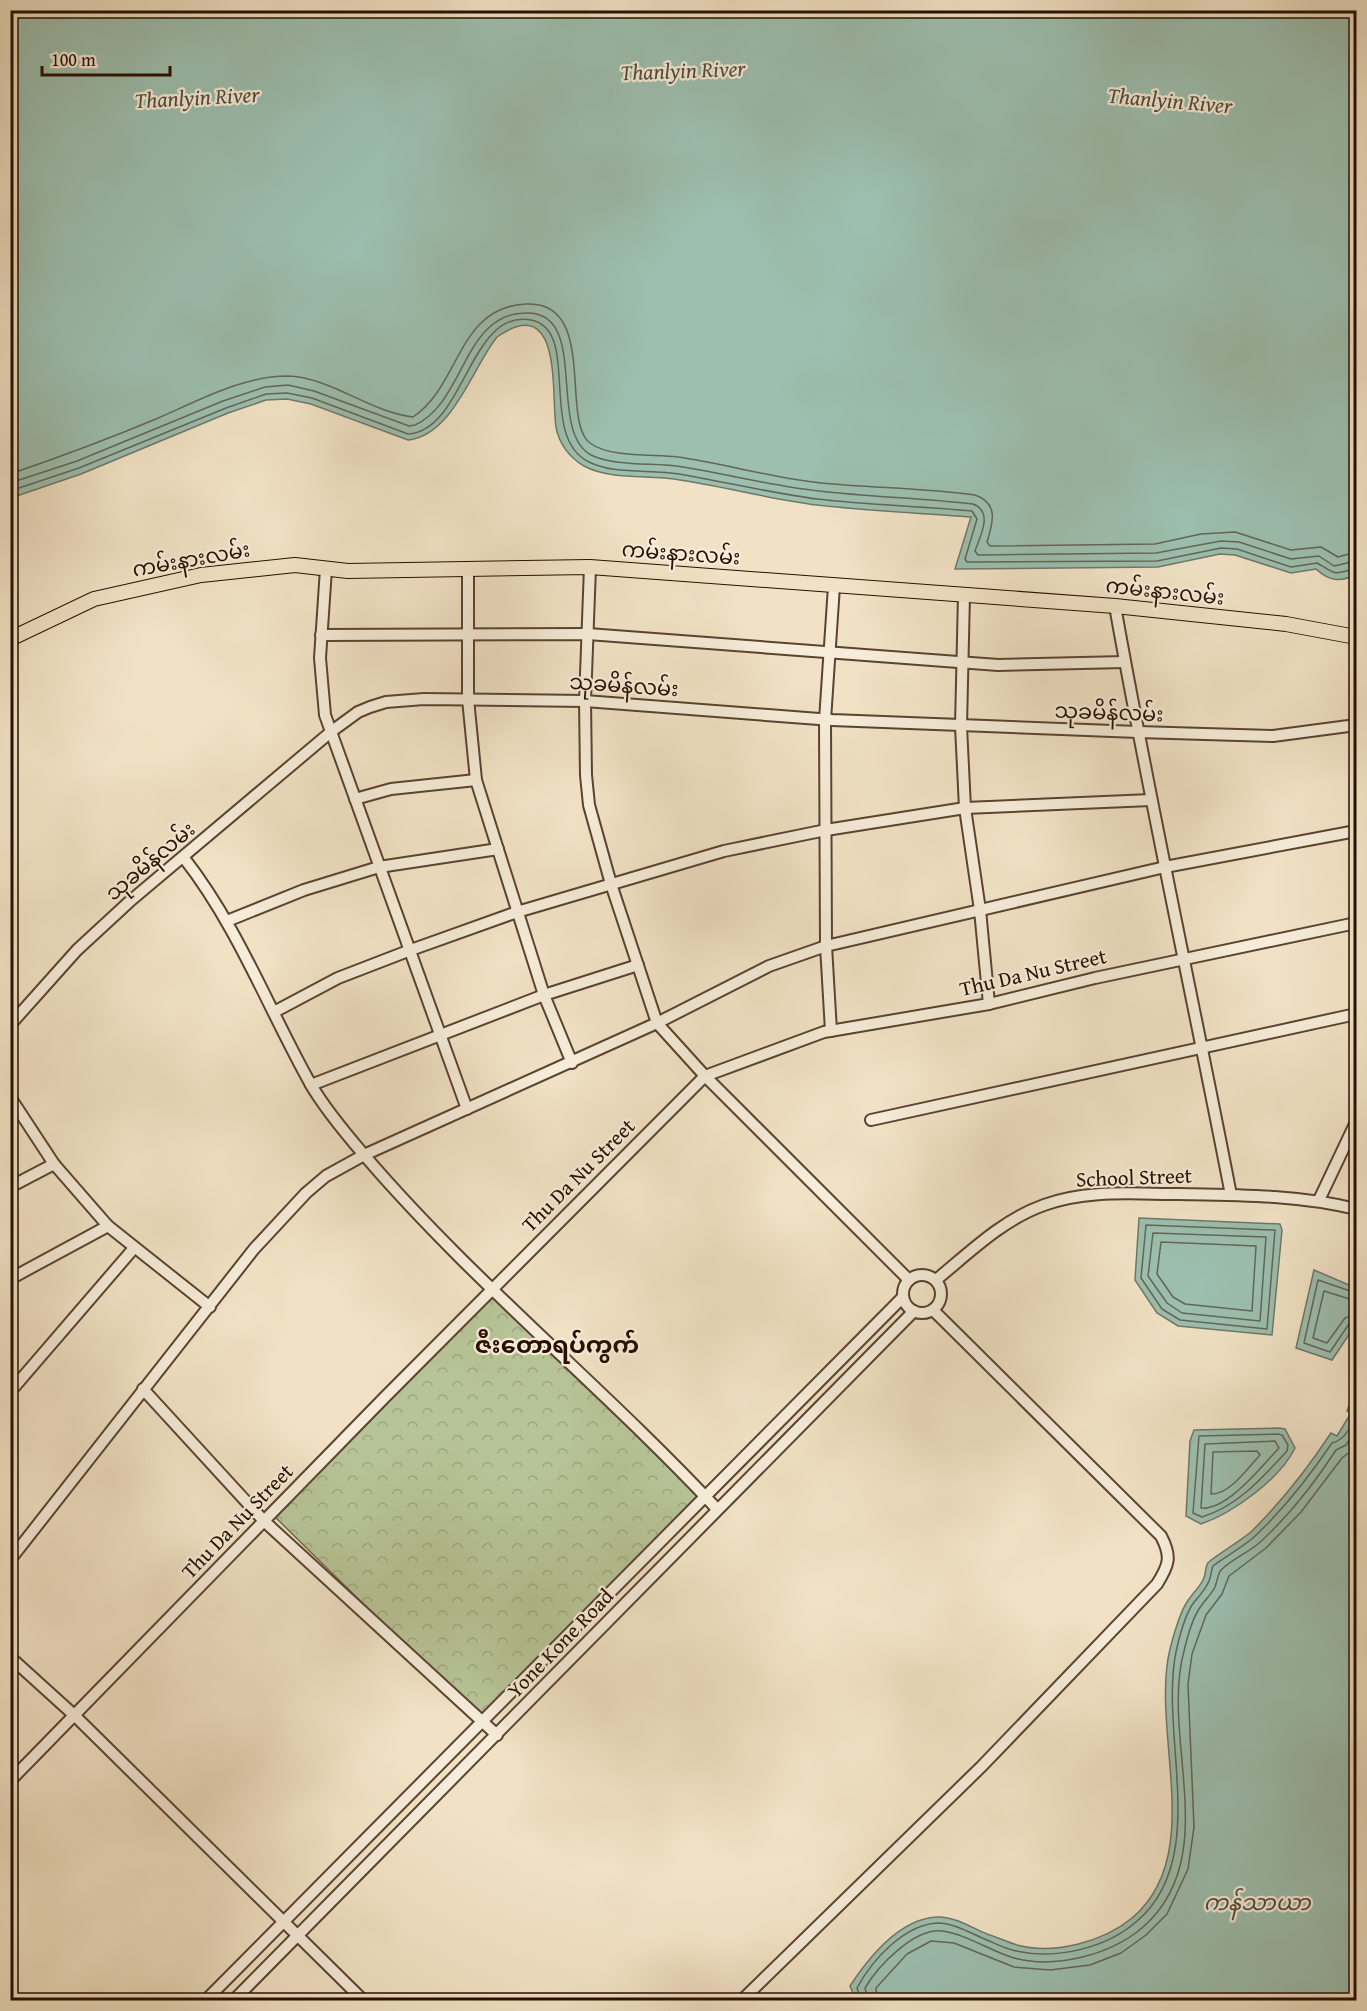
<svg xmlns="http://www.w3.org/2000/svg" width="1367" height="2011" font-family="'Gentium Book Plus','Noto Sans Myanmar',serif">
<defs>
<pattern id="park-crowns" width="20" height="18" patternUnits="userSpaceOnUse" patternTransform="scale(1.5)"><rect width="20" height="18" fill="#b7c497"/><path d="M2 6a3 3 0 1 1 6 0M12 15a3 3 0 1 1 6 0" fill="none" stroke="#9da780"/></pattern>
</defs>
<rect width="100%" height="100%" fill="#f1e2c5"/>
<filter id="stains"><feTurbulence type="fractalNoise" baseFrequency=".00333" numOctaves="4"/><feColorMatrix values="0 0 0 0 .2 0 0 0 0 .09 0 0 0 0 .02 0 0 0 .5 -.17"/></filter>
<radialGradient id="worn" r=".72"><stop offset=".6" stop-color="#630" stop-opacity="0"/><stop offset="1" stop-color="#630" stop-opacity=".3"/></radialGradient>
<path fill="url(#park-crowns)" stroke="#70694c" stroke-width="1.5" d="M492 1289 706 1496 483 1722 270 1512Z"/>
<g fill="#9cbfaf" stroke="#6e7869" stroke-width="1.5">
<path d="M10 11H1356V574C1341 583 1329 581 1316 569L1291 573 1235 555 1220 554 1158 567 955 569 971 517C920 513 868 511 817 505 769 499 722 486 674 479 646 475 610 480 584 466 570 458 559 444 556 427 551 393 563 291 497 337 472 368 453 435 408 440L311 404 287 399 266 400 228 413 81 474 11 498Z"/>
<path d="M1139 1218 1280 1224 1282 1230 1272 1335 1178 1326 1157 1313 1135 1280Z"/>
<path d="M1314 1270 1356 1288V1324L1332 1360 1296 1348Z"/>
<path d="M1356 1388V2000H856L850 1986C869 1957 902 1916 941 1917 957 1918 972 1928 987 1934 997 1937 1007 1942 1017 1945 1054 1955 1103 1942 1132 1918 1207 1855 1150 1731 1170 1649 1174 1634 1179 1614 1187 1602 1192 1594 1199 1588 1203 1580 1206 1575 1205 1567 1208 1563 1209 1560 1245 1538 1252 1531 1282 1501 1308 1468 1331 1433L1337 1436 1351 1413 1347 1411Z"/>
<path d="M1279 1428 1285 1429 1295 1448C1280 1479 1233 1513 1201 1524L1186 1516 1190 1441 1194 1430Z"/>
</g>
<g fill="none" stroke-linecap="round" stroke-linejoin="round">
<g stroke="#626658" stroke-width="1.5">
<path d="M10 474C60 457 108 439 156 419 196 402 242 376 287 376 331 377 369 412 413 417 461 385 457 307 526 304 598 300 560 421 590 443 610 458 653 454 678 457 726 464 773 478 821 483 873 488 925 488 975 495 999 503 993 523 987 542L990 546 1155 544 1201 534 1235 532 1291 550 1321 547 1338 557 1356 552"/>
<path d="M10 483 77 461 223 401 265 387 288 385 314 391 409 426 415 425C466 402 463 310 529 313 589 315 547 431 591 455 613 466 651 463 676 466 724 473 771 486 819 491 870 497 922 498 973 504 994 512 980 536 975 551L978 555 1156 553 1221 541 1239 542 1291 559 1319 556 1334 566 1356 561"/>
<path d="M10 491 79 468 226 408 266 394 287 393 312 398 408 434C465 431 469 308 531 320 582 330 537 437 589 462 615 475 650 469 679 474 725 482 771 493 817 499 869 505 920 506 972 511L977 519 965 559 967 562 1157 561 1221 548 1237 549 1291 567 1317 563C1341 577 1331 573 1356 569"/>
<path d="M1146 1225 1275 1230 1267 1329 1180 1320 1162 1309 1141 1278Z"/>
<path d="M1153 1233 1266 1237 1260 1321 1182 1313 1167 1303 1148 1276Z"/>
<path d="M1161 1242 1256 1246 1252 1311 1185 1304 1173 1297 1157 1274Z"/>
<path d="M1356 1293 1318 1280 1304 1343 1330 1352 1349 1324 1356 1321"/>
<path d="M1356 1301 1324 1291 1313 1338 1327 1343 1345 1318 1356 1314"/>
<path d="M1278 1434 1282 1435 1288 1445 1287 1451C1262 1478 1238 1506 1202 1517L1193 1513 1199 1436Z"/>
<path d="M1275 1441 1279 1448C1262 1466 1227 1511 1201 1508L1205 1444Z"/>
<path d="M1257 1451 1260 1455C1248 1468 1229 1495 1211 1494L1213 1452Z"/>
<path d="M861 2000 857 1988C872 1960 905 1923 940 1923 956 1924 972 1934 987 1940 996 1944 1006 1949 1016 1951 1056 1960 1106 1948 1136 1922 1211 1859 1159 1736 1176 1652 1179 1638 1184 1618 1192 1605 1197 1598 1204 1592 1208 1583 1211 1579 1211 1570 1213 1566 1216 1563 1247 1544 1254 1537 1284 1509 1309 1477 1332 1443 1349 1439 1354 1419 1356 1405"/>
<path d="M868 2000 865 1988C878 1966 914 1928 942 1931 966 1934 990 1951 1014 1958 1055 1969 1110 1955 1142 1928 1224 1857 1160 1739 1184 1651 1187 1638 1192 1620 1199 1609 1204 1601 1211 1595 1215 1587 1217 1582 1218 1573 1221 1570 1231 1560 1247 1553 1258 1544 1288 1517 1314 1484 1336 1450L1346 1445 1356 1430"/>
<path d="M877 2000 876 1988 907 1954 931 1941 954 1943 1014 1967 1050 1970 1090 1965 1121 1953 1146 1935 1167 1914 1188 1869 1194 1827 1188 1684 1192 1654 1206 1615 1222 1594 1229 1576 1266 1548 1301 1512 1342 1458 1356 1447"/>
</g>
<g stroke="#5a4331" stroke-width="14">
<g id="minor">
<path d="M590 567 585 701 586 775 589 805 611 884 657 1023 705 1076 909 1280"/>
<path d="M326 569 320 658 325 715 467 1109"/>
<path d="M468 570V699L476 780 544 995 572 1063"/>
<path d="M964 595 961 726 965 808 980 910 989 1004"/>
<path d="M1115 606C1150 803 1193 999 1231 1195"/>
<path d="M321 635 588 634 998 665 1125 662"/>
<path d="M355 799 391 789 476 780"/>
<path d="M184 858C238 927 268 1008 310 1083 324 1108 346 1134 365 1156 473 1282 603 1387 717 1509"/>
<path d="M227 921 304 890 379 867 498 849"/>
<path d="M274 1012 338 978 408 951 517 912 724 851 826 830 965 808 1151 800"/>
<path d="M10 1025 77 950 129 902 332 731 358 712 370 707 386 702 424 699 585 701 832 720 1138 732 1273 736 1356 725"/>
<path d="M831 1031 826 946 825 720 834 586"/>
<path d="M311 1085 544 995 638 965"/>
<path d="M10 1097 54 1164 108 1226 210 1307"/>
<path d="M871 1120 1356 1014"/>
<path d="M10 1187 54 1164"/>
<path d="M1319 1200 1356 1122"/>
<circle cx="922" cy="1294" r="19"/>
<path d="M10 1279 108 1226"/>
<path d="M936 1280C970 1252 1002 1220 1044 1205 1087 1189 1135 1194 1180 1194 1239 1195 1299 1195 1356 1209"/>
<path d="M143 1389 264 1521 497 1735"/>
<path d="M10 1392 134 1248"/>
<path d="M10 1560 254 1249 306 1193 326 1176 364 1155 657 1023 769 966 826 946 1165 867 1356 831"/>
<path d="M10 1657 74 1715 363 2000"/>
<path d="M10 1781 384 1398 705 1076 824 1032 989 1004 1095 978 1356 923"/>
<path d="M206 2000 903 1297"/>
<path d="M234 2000 914 1311"/>
<path d="M742 2000 981 1767 1157 1584C1169 1565 1172 1557 1161 1536L933 1310"/>
</g>
</g>
<g stroke="#280e00" stroke-width="16">
<path id="major" d="M10 639 94 599 201 575 295 565 348 571 590 567 1115 606 1286 624 1356 637"/>
</g>
<use href="#minor" stroke="#f6ecd9" stroke-width="10"/>
<use href="#major" stroke="#f1e2c5" stroke-width="14"/>
</g>
<g text-anchor="middle" dominant-baseline="central" stroke-width="4.5" stroke-linejoin="round" paint-order="stroke">
<g font-size="21" fill="#280e00" stroke="#f6ecd9">
<text transform="translate(681 553) rotate(4)">ကမ်းနားလမ်း</text>
<text transform="translate(191 559) rotate(-10)">ကမ်းနားလမ်း</text>
<text transform="translate(1165 591) rotate(6)">ကမ်းနားလမ်း</text>
<text transform="translate(624 685) rotate(4)">သုခမိန်လမ်း</text>
<text transform="translate(1109 712) rotate(2)">သုခမိန်လမ်း</text>
<text transform="translate(150 861) rotate(-40)">သုခမိန်လမ်း</text>
<text transform="translate(1033 972) rotate(-13)">Thu Da Nu Street</text>
<text transform="translate(578 1175) rotate(-45)">Thu Da Nu Street</text>
<text transform="translate(1134 1177) rotate(-2)">School Street</text>
<text transform="translate(237 1521) rotate(-46)">Thu Da Nu Street</text>
<text transform="translate(560 1643) rotate(-46)">Yone Kone Road</text>
</g>
<g font-size="22" font-style="italic" fill="#514c3d" stroke="#f6ecd9">
<text transform="translate(683 70) rotate(-2)">Thanlyin River</text>
<text transform="translate(197 97) rotate(-3)">Thanlyin River</text>
<text transform="translate(1170 100) rotate(5)">Thanlyin River</text>
<text x="1257" y="1902">ကန်သာယာ</text>
</g>
<g font-size="24" font-weight="bold" fill="#280e00" stroke="#f6ecd9">
<text x="557" y="1344">ဇီးတောရပ်ကွက်</text>
</g>
</g>
<rect width="1367" height="2011" fill="none" stroke="#f1e2c5" stroke-width="36"/>
<rect x="12" y="12" width="1343" height="1987" fill="none" stroke="#280e00" stroke-width="3"/>
<rect x="18" y="18" width="1331" height="1975" fill="none" stroke="#280e00" stroke-width="1.5"/>
<path d="M42 66v9h128v-9" fill="none" stroke="#280e00" stroke-width="3"/>
<text x="51" y="66" font-size="18" fill="#280e00" stroke="#f6ecd9" stroke-width="4.5" paint-order="stroke">100 m</text>
<rect width="100%" height="100%" filter="url(#stains)"/>
<rect width="100%" height="100%" fill="url(#worn)"/>
</svg>
